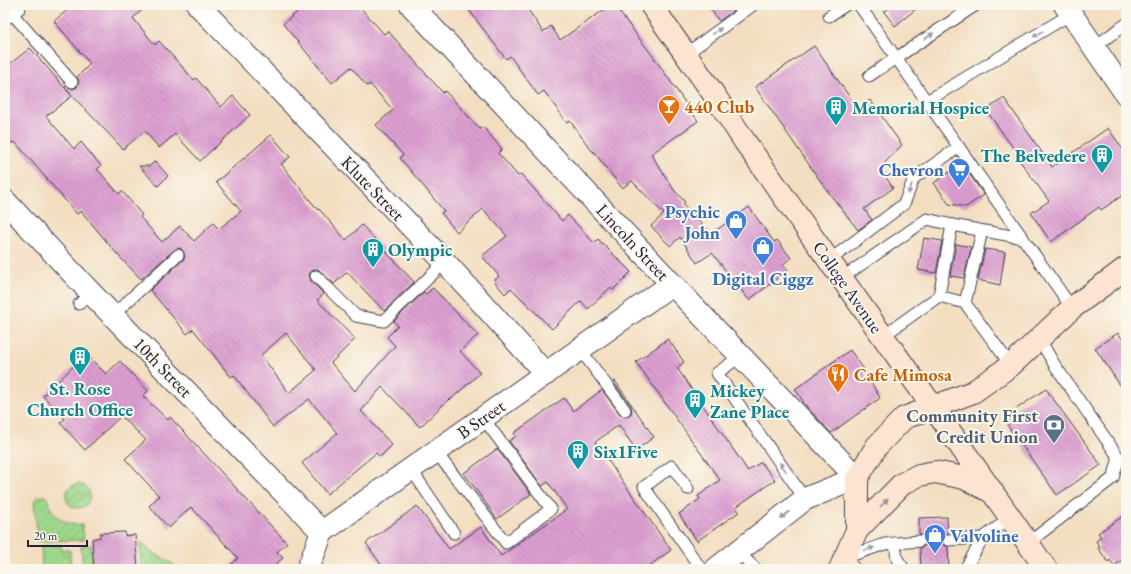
<svg xmlns="http://www.w3.org/2000/svg" width="1131" height="574" font-family="'EB Garamond',serif">
<defs>
<pattern id="grass-tufts" width="24" height="20" patternUnits="userSpaceOnUse"><rect width="24" height="20" fill="#9ed78a"/><path d="M3 7l-1-3M5 7V3M7 7l1-3M15 17l-1-3M17 17v-4M19 17l1-3" fill="none" stroke="#88b878"/></pattern>
<pattern id="garden-furrows" width="10" height="10" patternUnits="userSpaceOnUse"><rect width="10" height="10" fill="#9ed78a"/><path d="M-1 1l2-2M0 10L10 0M9 11l2-2" fill="none" stroke="#88b878"/></pattern>
<pattern id="building-back-hatch" width="6" height="6" patternUnits="userSpaceOnUse"><rect width="6" height="6" fill="#dd9fd2"/><path d="M-1 5l2 2M0 0l6 6M5-1l2 2" fill="none" stroke="#b381ac"/></pattern>
</defs>
<rect width="100%" height="100%" fill="#fbf7ec"/>
<filter id="ink" filterUnits="userSpaceOnUse"><feTurbulence type="fractalNoise" baseFrequency=".025" numOctaves="2"/><feDisplacementMap in="SourceGraphic" scale="8" xChannelSelector="R" yChannelSelector="G"/><feConvolveMatrix kernelMatrix="1 2 1 2 8 2 1 2 1" color-interpolation-filters="sRGB"/></filter>
<filter id="wash" filterUnits="userSpaceOnUse"><feTurbulence type="fractalNoise" baseFrequency=".012" numOctaves="4" result="noise"/><feDisplacementMap in="SourceGraphic" scale="16" xChannelSelector="R" yChannelSelector="G"/><feGaussianBlur stdDeviation="0.9" result="paint"/><feColorMatrix in="noise" values="0 0 0 0 0 0 0 0 0 0 0 0 0 0 0 0 0 1.4 0 .05"/><feComposite in="paint" operator="in"/></filter>
<g filter="url(#wash)">
<rect width="100%" height="100%" fill="#f3dec1"/>
<path fill="url(#grass-tufts)" stroke="#607c62" d="M61 545V550H70L71 569H42L41 546Z"/>
<g fill="url(#garden-furrows)" stroke="#607c62">
<circle cx="78" cy="496" r="12"/>
<path d="M45 496C49 499 48 502 50 507 56 519 68 526 82 525L84 540 38 541 34 502 37 497Z"/>
<path d="M140 542 152 552 173 564 175 569H141Z"/>
<path d="M91 545 93 569H83L81 546Z"/>
</g>
<g id="blocks">
<g fill="url(#building-back-hatch)" fill-rule="evenodd">
<path d="M74 5H148L133 18 155 45 159 41 194 80 196 78 221 107 233 96 250 115 200 161 175 134 159 148 145 131 123 149 65 88 66 86 73 89 77 87 79 81 77 77 90 64 54 21Z"/>
<path d="M305 5H358L384 34 388 31 443 93 445 91 480 129 483 127 502 149 498 153 518 176 521 174 562 221 568 215 594 243 598 239 631 272 613 290 610 288 588 309 581 301 552 329 511 288 505 294 494 281 499 276 482 256 507 236 483 209 457 232 441 213 444 211 400 158 403 155 376 125 393 110 370 84 367 86 351 67 332 83 283 24Z"/>
<path d="M465 5H525L543 32 551 26 560 40 611 5H614L655 59 698 121 651 154 674 190 685 202 683 204 711 234 749 207 774 242 777 240 791 258 783 264 788 270 749 300 712 253 697 263 680 237 670 246 651 226 664 214 632 181 622 188 593 151H592L570 121 567 123 544 91 538 95 510 56 506 59Z"/>
<path d="M708 5H741L719 21Z"/>
<path d="M893 5H921L895 26 884 12Z"/>
<path d="M814 46 858 109 870 100 902 145 880 168 893 188 864 209 872 220 858 230 826 189 755 87Z"/>
<path d="M30 48 72 96 46 116 74 149 81 142 101 166 97 169 119 194 122 191 142 215 140 217 162 242 180 226 194 241 213 223 219 229 241 211 216 182 271 135 290 157 281 164 318 210 319 209 346 240 362 225 414 282 384 311 347 272 334 284 318 269H314L309 274 311 281 324 294 317 300 355 339 331 363 355 391 395 346 387 337 398 326 394 321 424 292 426 294 433 288 478 335 460 351 480 373 450 400 449 399 420 427 382 387 361 411 392 445 380 457 376 453 327 494 302 463 337 433 309 399 273 427 234 375 231 377 193 329 187 334 150 290 183 260 185 257 183 251 180 248 174 250 141 279 117 254 81 211 77 214 15 142 13 144 5 134V68ZM286 333 316 370 289 393 261 355Z"/>
<path d="M1004 98 1052 167 1108 128 1126 154V193L1101 210 1099 207 1051 242 1031 213 1049 201 1017 157 1019 156 986 110Z"/>
<path d="M155 161 168 176 158 186 139 166H150Z"/>
<path d="M962 163 984 195 966 207 949 204 934 183Z"/>
<path d="M924 238 942 241 936 273 918 270Z"/>
<path d="M956 244 971 247 964 278 950 276Z"/>
<path d="M985 249 1005 252 1000 285 978 280Z"/>
<path d="M1118 333 1126 344V394L1095 348Z"/>
<path d="M668 339 684 362 677 368 748 471 761 462 775 480 736 507 739 512 697 541 679 514 700 499 698 496 720 480 636 362Z"/>
<path d="M850 350 863 368 880 398 831 433 806 406 795 389Z"/>
<path d="M86 354 106 374 120 361 148 391 143 396 168 420 170 417 287 543 277 552 283 558 270 569H227L238 558 191 507 169 528 149 506 159 496 125 459 146 440 121 416 85 450 60 423 65 419 43 396Z"/>
<path d="M615 381 654 437 636 450 619 425 595 442 671 550 645 569H384L366 543 417 506 449 549 481 527 501 556 567 509 548 482 542 486 509 441 516 436 514 433 564 398 573 411 602 390 620 414 625 417 629 416 632 412 631 406 613 382Z"/>
<path d="M1046 389 1101 465 1057 495 1008 426 1010 413Z"/>
<path d="M497 449 531 494 497 519 464 473Z"/>
<path d="M1126 514V557L1114 566 1110 560 1108 562 1098 548 1100 547 1096 541 1101 537 1098 533Z"/>
<path d="M947 517 948 533 944 534 941 540 942 544 948 547 949 569H921L920 548 924 546 927 541 925 537 919 534V518Z"/>
<path d="M125 532V536L135 535 138 569H94L92 539 100 537V533Z"/>
</g>
</g>
</g>
<g filter="url(#ink)">
<use href="#blocks" fill-opacity="0" stroke="#413e4f" stroke-width="1"/>
<g fill="none" stroke-linecap="round" stroke-linejoin="round">
<g stroke="#413e4f" stroke-width="13">
<g id="service">
<path d="M859 5 1072 308"/>
<path d="M9 10 72 82"/>
<path d="M829 16 846 5"/>
<path d="M1094 47 1126 24"/>
<path d="M686 54 753 5"/>
<path d="M869 76 976 5"/>
<path d="M927 101 1071 14"/>
<path d="M830 260 904 204 914 178 959 147"/>
<path d="M316 276 356 316 384 321 445 262"/>
<path d="M842 278 927 219 952 225 1023 238"/>
<path d="M939 296 965 303 1004 356"/>
<path d="M965 303 982 231"/>
<path d="M79 304 91 293"/>
<path d="M113 315 178 255"/>
<path d="M883 336 939 296 952 225"/>
<path d="M580 349 625 410"/>
<path d="M741 356 717 373 805 499"/>
<path d="M436 452 506 543 551 509 483 418"/>
<path d="M411 469 454 533"/>
<path d="M688 489 672 466 644 487 701 569"/>
<path d="M948 540 983 538"/>
<path d="M895 543 897 559 904 569"/>
<path d="M1028 543 1113 478 1119 458 1054 364 1039 338"/>
<path d="M738 552 756 569"/>
<path d="M855 569 844 558 885 544 920 541"/>
<path d="M965 569 983 538 1010 518"/>
</g>
</g>
<g stroke="#413e4f" stroke-width="24">
<g id="minor">
<path d="M198 5 445 262 546 374"/>
<path d="M411 5 672 284 857 478 805 499 716 569"/>
<path d="M1065 5 1126 94"/>
<path d="M5 13 15 5"/>
<path d="M5 201 91 293 322 532"/>
<path d="M308 569 322 532 672 284"/>
</g>
</g>
<g stroke="#413e4f" stroke-width="24">
<g id="secondary">
<path d="M651 5 715 96 745 142 933 407 1046 569"/>
<path d="M857 530 902 484 919 475 935 472 964 478 990 491"/>
<path d="M840 569 857 530V478L877 446 904 418 973 392 1010 366 1072 308 1126 268"/>
</g>
</g>
<use href="#service" stroke="#fff" stroke-width="11"/>
<use href="#minor" stroke="#fff" stroke-width="22"/>
<use href="#secondary" stroke="#fde4d1" stroke-width="22"/>
</g>
<defs><path id="oneway-solid" d="M-6-.8H1V-3.2L6.5 0L1 3.2V.8H-6Z"/></defs>
<g fill="#9c9ca7">
<use href="#oneway-solid" transform="translate(717 31) rotate(-36)"/>
<use href="#oneway-solid" transform="translate(1038 34) rotate(149)"/>
<use href="#oneway-solid" transform="translate(929 36) rotate(-34)"/>
<use href="#oneway-solid" transform="translate(910 189) rotate(110)"/>
<use href="#oneway-solid" transform="translate(783 467) rotate(-125)"/>
<use href="#oneway-solid" transform="translate(785 515) rotate(141)"/>
<use href="#oneway-solid" transform="translate(869 549) rotate(-19)"/>
</g>
<use fill="#9a8d8e" href="#oneway-solid" transform="translate(884 503) rotate(-45)"/>
</g>
<defs>
<g id="bar-pin" transform="scale(1.15)"><path d="M0 17L-7.5 6A9.5 9.5 0 1 1 7.5 6Z" fill="#e8710a" stroke="#fbf7ec"/><path d="M-6-5H6L.8 .8V4.5H3.5V6h-7V4.5H-.8V.8Z" fill="#fff"/></g>
<g id="building-pin" transform="scale(1.15)"><path d="M0 17L-7.5 6A9.5 9.5 0 1 1 7.5 6Z" fill="#0f9aa8" stroke="#fbf7ec"/><path d="M-4-6H4V6H1V3H-1V6H-4ZM-2.5-4.3h1.7v1.8h-1.7ZM.8-4.3h1.7v1.8H.8ZM-2.5-1h1.7V.8h-1.7ZM.8-1h1.7V.8H.8Z" fill="#fff"/></g>
<g id="supermarket-pin" transform="scale(1.15)"><path d="M0 17L-7.5 6A9.5 9.5 0 1 1 7.5 6Z" fill="#3f7fe0" stroke="#fbf7ec"/><path d="M-6-5.5h2.5l.6 2H6L4.5 2H-2.5L-4.4-4H-6ZM-1.5 3.2a1.3 1.3 0 1 0 .1 0ZM3 3.2a1.3 1.3 0 1 0 .1 0Z" fill="#fff"/></g>
<g id="shop-pin" transform="scale(1.15)"><path d="M0 17L-7.5 6A9.5 9.5 0 1 1 7.5 6Z" fill="#3f7fe0" stroke="#fbf7ec"/><path d="M-5-2.5h2.3a2.7 3.5 0 0 1 5.4 0H5L5.5 6h-11ZM-1.5-2.5h3a1.5 2.3 0 0 0-3 0Z" fill="#fff"/></g>
<g id="restaurant-pin" transform="scale(1.15)"><path d="M0 17L-7.5 6A9.5 9.5 0 1 1 7.5 6Z" fill="#e8710a" stroke="#fbf7ec"/><path d="M-5-6h1v4h1v-4h1v4h1v-4h1v5L-1.5 .5V6h-2V.5L-5-1ZM5-6V6H3V1.5H1.5Q1.5-4 5-6Z" fill="#fff"/></g>
<g id="bank-pin" transform="scale(1.15)"><path d="M0 17L-7.5 6A9.5 9.5 0 1 1 7.5 6Z" fill="#5c6f8a" stroke="#fbf7ec"/><path d="M-6-4H6V4H-6ZM0-2.3a2.3 2.3 0 1 0 0 4.6a2.3 2.3 0 1 0 0-4.6Z" fill="#fff"/></g>
</defs>
<g fill-rule="evenodd">
<use href="#bar-pin" x="669" y="106"/>
<use href="#building-pin" x="836" y="107"/>
<use href="#building-pin" x="1102" y="155"/>
<use href="#supermarket-pin" x="959" y="169"/>
<use href="#shop-pin" x="736" y="221"/>
<use href="#shop-pin" x="763" y="247"/>
<use href="#building-pin" x="373" y="249"/>
<use href="#building-pin" x="80" y="357"/>
<use href="#restaurant-pin" x="838" y="374"/>
<use href="#building-pin" x="695" y="400"/>
<use href="#bank-pin" x="1054" y="425"/>
<use href="#building-pin" x="578" y="451"/>
<use href="#shop-pin" x="935" y="535"/>
</g>
<g text-anchor="middle" dominant-baseline="central" stroke-width="4" stroke-linejoin="round" paint-order="stroke">
<g font-size="18" font-weight="bold" fill="#c56008" stroke="#fbf7ec" text-anchor="start">
<text x="684" y="106">440 Club</text>
<text x="854" y="374">Cafe Mimosa</text>
</g>
<g font-size="18" font-weight="bold" fill="#0d838f" stroke="#fbf7ec" text-anchor="start">
<text x="852" y="107">Memorial Hospice</text>
<text x="1086" y="155" text-anchor="end">The Belvedere</text>
<text x="388" y="249">Olympic</text>
<text x="80" y="388" text-anchor="middle">St. Rose<tspan x="80" dy="21">Church Office</tspan></text>
<text x="710" y="390">Mickey<tspan x="710" dy="21">Zane Place</tspan></text>
<text x="594" y="451">Six1Five</text>
</g>
<g font-size="18" font-weight="bold" fill="#366cbe" stroke="#fbf7ec" text-anchor="end">
<text x="944" y="169">Chevron</text>
<text x="720" y="211">Psychic<tspan x="720" dy="21">John</tspan></text>
<text x="763" y="278" text-anchor="middle">Digital Ciggz</text>
<text x="950" y="535" text-anchor="start">Valvoline</text>
</g>
<g font-size="18" fill="#22223b" stroke="#fbf7ec">
<text transform="translate(373 188) rotate(46)">Klute Street</text>
<text transform="translate(633 242) rotate(47)">Lincoln Street</text>
<text transform="translate(848 287) rotate(55)">College Avenue</text>
<text transform="translate(163 367) rotate(46)">10th Street</text>
<text transform="translate(481 419) rotate(-35)">B Street</text>
</g>
<g font-size="18" font-weight="bold" fill="#4e5e75" stroke="#fbf7ec" text-anchor="end">
<text x="1038" y="415">Community First<tspan x="1038" dy="21">Credit Union</tspan></text>
</g>
</g>
<rect width="1131" height="574" fill="none" stroke="#fbf7ec" stroke-width="20"/>
<path d="M28 540v6h59v-6" fill="none" stroke="#22223b" stroke-width="2"/>
<text x="34" y="540" font-size="12" fill="#22223b" stroke="#fbf7ec" stroke-width="3" paint-order="stroke">20 m</text>
</svg>
